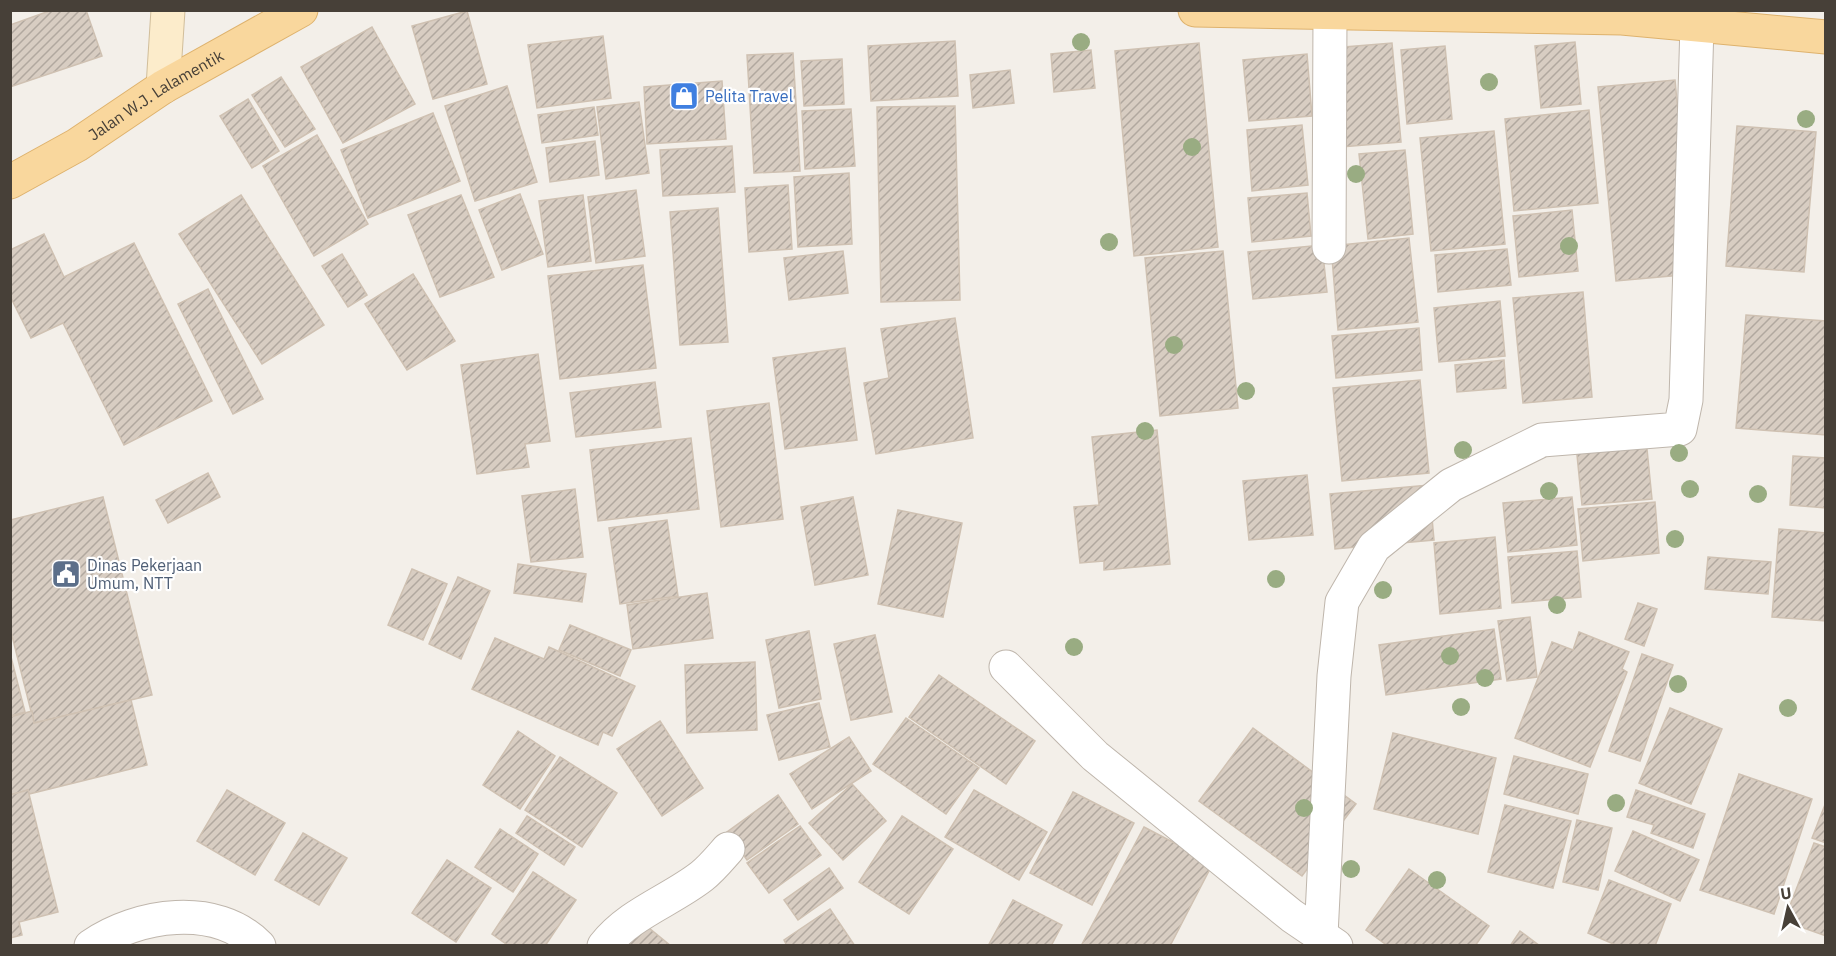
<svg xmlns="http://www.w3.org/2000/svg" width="1836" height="956" font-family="'IBM Plex Sans',sans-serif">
<defs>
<pattern id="building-hatch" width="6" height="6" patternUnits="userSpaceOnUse" patternTransform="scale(1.5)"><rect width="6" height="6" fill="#d8cdc2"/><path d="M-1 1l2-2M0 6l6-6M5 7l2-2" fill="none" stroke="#b1a89f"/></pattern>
</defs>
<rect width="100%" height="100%" fill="#f3efe9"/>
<g fill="url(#building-hatch)" stroke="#cfc1b2" stroke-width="1.5">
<path d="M52 10H86L102 56 10 87V25Z"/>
<path d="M467 11 487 84 433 99 412 26Z"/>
<path d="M372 27 415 104 343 143 301 67Z"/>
<path d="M603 36 611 98 537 108 528 45Z"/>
<path d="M955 41 958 96 871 101 868 46Z"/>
<path d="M1575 42 1581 104 1541 108 1535 46Z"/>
<path d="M1199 43 1218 247 1134 256 1115 51Z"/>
<path d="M1392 43 1401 142 1341 147 1332 48Z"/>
<path d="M1445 46 1452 119 1407 124 1401 50Z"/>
<path d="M1091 50 1095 88 1054 92 1051 54Z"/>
<path d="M793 53 800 171 754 173 747 55Z"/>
<path d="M1307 54 1312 116 1249 121 1243 60Z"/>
<path d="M842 59 844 104 804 106 801 61Z"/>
<path d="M1010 70 1014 103 973 108 970 75Z"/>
<path d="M281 77 315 129 285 147 252 95Z"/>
<path d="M1675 80 1693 274 1616 281 1598 87Z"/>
<path d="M722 81 726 139 647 144 644 87Z"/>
<path d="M507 86 537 182 475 201 445 106Z"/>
<path d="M248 99 279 151 252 168 220 116Z"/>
<path d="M639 102 649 173 606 179 597 107Z"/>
<path d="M955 106 960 300 881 302 877 107Z"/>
<path d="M594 107 598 135 542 143 538 115Z"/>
<path d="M851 109 855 166 805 169 802 111Z"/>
<path d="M1589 110 1598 203 1514 211 1505 119Z"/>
<path d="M433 113 460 181 368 218 341 150Z"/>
<path d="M1302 125 1308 185 1252 191 1247 130Z"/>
<path d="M1737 126 1816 132 1804 272 1726 266Z"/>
<path d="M1494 131 1505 244 1431 251 1420 138Z"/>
<path d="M317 135 368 224 314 256 263 166Z"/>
<path d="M595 141 599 175 550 182 546 148Z"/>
<path d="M732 146 735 192 663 196 660 150Z"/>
<path d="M1405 150 1413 234 1368 239 1359 154Z"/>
<path d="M849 173 852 244 798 247 794 177Z"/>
<path d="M788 185 792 249 749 252 745 188Z"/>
<path d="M636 190 645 256 596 263 588 197Z"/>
<path d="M1307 193 1311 236 1252 242 1248 198Z"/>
<path d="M520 194 543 254 502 270 479 210Z"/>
<path d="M241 195 324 325 262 364 179 234Z"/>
<path d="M461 195 494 277 440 297 408 215Z"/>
<path d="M583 195 591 261 548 267 539 201Z"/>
<path d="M718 208 728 342 680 345 670 212Z"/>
<path d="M1572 210 1578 271 1519 277 1513 216Z"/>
<path d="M44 234 64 277 134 243 212 401 124 445 63 323 31 338 10 296V250Z"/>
<path d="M1409 238 1418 322 1338 330 1331 246Z"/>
<path d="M1322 245 1327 292 1253 299 1248 252Z"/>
<path d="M1507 249 1511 285 1438 292 1435 255Z"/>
<path d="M843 251 848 293 789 300 784 258Z"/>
<path d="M1223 251 1238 408 1160 416 1145 258Z"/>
<path d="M342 254 367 295 348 307 322 266Z"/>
<path d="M643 265 656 368 560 379 548 276Z"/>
<path d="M413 274 455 341 407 370 365 304Z"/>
<path d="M208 289 263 399 233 414 178 304Z"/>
<path d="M1583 292 1592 397 1523 403 1513 298Z"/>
<path d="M1500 301 1505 356 1439 362 1434 308Z"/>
<path d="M1746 315 1826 321V435L1736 428Z"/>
<path d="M955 318 973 438 876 454 864 383 889 378 881 329Z"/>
<path d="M1419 328 1422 370 1336 378 1332 336Z"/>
<path d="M845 348 857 440 785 449 773 358Z"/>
<path d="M538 354 550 441 525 444 529 467 477 474 461 365Z"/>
<path d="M1504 360 1506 388 1457 392 1455 365Z"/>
<path d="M1420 380 1429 473 1342 481 1333 388Z"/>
<path d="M655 382 661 427 576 437 570 393Z"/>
<path d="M769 403 783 519 721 527 707 411Z"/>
<path d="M1645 429 1652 499 1582 505 1575 435Z"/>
<path d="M1157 430 1170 564 1104 570V561L1080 563 1074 507 1099 505 1092 437Z"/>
<path d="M691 438 699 509 598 521 590 450Z"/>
<path d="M1793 456 1826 458V508L1790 505Z"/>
<path d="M208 473 220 497 168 523 156 500Z"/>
<path d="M1307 475 1313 535 1249 540 1243 481Z"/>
<path d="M1429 485 1434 540 1335 549 1330 494Z"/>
<path d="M575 489 583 557 531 562 522 496Z"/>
<path d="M103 497 152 695 34 723 10 628V520Z"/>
<path d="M853 497 868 575 815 585 801 507Z"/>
<path d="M1572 497 1577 545 1508 552 1503 503Z"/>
<path d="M1655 502 1659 553 1583 561 1578 509Z"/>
<path d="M898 510 962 523 943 617 878 604Z"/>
<path d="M667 520 678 596 620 604 609 528Z"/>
<path d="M1779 529 1826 533V621L1772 617Z"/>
<path d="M1495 537 1501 608 1440 614 1434 543Z"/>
<path d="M1577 551 1581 597 1512 603 1508 557Z"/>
<path d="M1708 557 1771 562 1768 594 1705 589Z"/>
<path d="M518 564 586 574 582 602 514 593Z"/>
<path d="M412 569 447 584 423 640 388 625Z"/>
<path d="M458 577 490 591 461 659 429 644Z"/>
<path d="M707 593 713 638 633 649 627 605Z"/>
<path d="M1638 603 1657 609 1644 646 1625 639Z"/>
<path d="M1530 617 1537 677 1507 681 1498 621Z"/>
<path d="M570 625 631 650 620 676 559 650Z"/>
<path d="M1494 629 1501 679 1386 695 1379 645Z"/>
<path d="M809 631 821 699 779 708 766 640Z"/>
<path d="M1579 632 1629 652 1622 669 1627 672 1590 767 1515 738 1552 642 1573 650Z"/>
<path d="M875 635 892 712 851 720 834 644Z"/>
<path d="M495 638 544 659 549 647 635 686 612 736 603 732 598 745 472 689Z"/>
<path d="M10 653 25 712 10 716Z"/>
<path d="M1642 654 1673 665 1640 761 1609 751Z"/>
<path d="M755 662 757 730 687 733 685 665Z"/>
<path d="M939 675 1035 741 1006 784 909 717Z"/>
<path d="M131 700 147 765 29 794 28 790 10 795V717L32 711 34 723Z"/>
<path d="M819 703 830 747 779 760 767 715Z"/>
<path d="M1670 708 1722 729 1691 804 1639 783Z"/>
<path d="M906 718 979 768 946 814 873 764Z"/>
<path d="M660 721 703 788 662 816 617 749Z"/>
<path d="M1253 728 1356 804 1302 876 1199 801Z"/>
<path d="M518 731 555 756 520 809 483 785Z"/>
<path d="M1393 733 1496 758 1478 834 1374 809Z"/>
<path d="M849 737 871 771 812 809 790 774Z"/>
<path d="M1514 756 1588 774 1578 814 1504 794Z"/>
<path d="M560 757 617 793 582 847 525 810Z"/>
<path d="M1739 774 1812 799 1774 914 1700 890Z"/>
<path d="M852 784 886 821 843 860 809 823Z"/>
<path d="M28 790 58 912 19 922 22 935 10 938V795Z"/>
<path d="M227 790 285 823 255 875 197 841Z"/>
<path d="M974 790 1047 832 1019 880 945 837Z"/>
<path d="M1636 790 1705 814 1693 848 1651 833 1654 825 1627 817Z"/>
<path d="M1073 792 1134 823 1092 905 1030 873Z"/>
<path d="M778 795 798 824 747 860 727 832Z"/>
<path d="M1826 802V843L1812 838Z"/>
<path d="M1505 805 1571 821 1553 888 1488 872Z"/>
<path d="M527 816 575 847 564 865 516 833Z"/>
<path d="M902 816 953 849 909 914 859 882Z"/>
<path d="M1577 820 1612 828 1598 890 1563 882Z"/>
<path d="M800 826 821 855 769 893 747 863Z"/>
<path d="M1144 827 1213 863 1170 946H1081Z"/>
<path d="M500 829 538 854 513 892 475 867Z"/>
<path d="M1633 831 1699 860 1680 901 1615 871Z"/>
<path d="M303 833 347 858 319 905 275 880Z"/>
<path d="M1814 843 1826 847V936L1784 921Z"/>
<path d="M447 860 491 888 456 942 412 913Z"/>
<path d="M829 868 843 888 798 920 784 900Z"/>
<path d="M1409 869 1489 926 1475 946H1388L1366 930Z"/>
<path d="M533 872 576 900 545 946H509L492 934Z"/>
<path d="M1609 880 1671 904 1655 946H1618L1588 933Z"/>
<path d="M1013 900 1062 925 1051 946H988Z"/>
<path d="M830 909 855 946H787L784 940Z"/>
<path d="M638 919 671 946H617Z"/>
<path d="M1520 931 1540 946H1510Z"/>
</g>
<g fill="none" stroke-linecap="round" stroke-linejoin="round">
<g stroke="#bfb6ac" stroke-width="35">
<g id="street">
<path d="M1329 247 1330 15"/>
<path d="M1006 667 1095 756 1292 916 1336 946"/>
<path d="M1321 935 1334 676 1342 602 1374 547 1451 485 1542 440 1680 429 1686 400 1697 25"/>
<path d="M91 946C137 914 216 902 259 946"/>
<path d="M604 946C630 913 670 901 702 876 712 868 720 858 728 849"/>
</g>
</g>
<g stroke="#d1be9b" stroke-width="35">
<path id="secondary" d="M163 87 168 10"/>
</g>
<g stroke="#deb26d" stroke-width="35">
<g id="primary">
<path d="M1195 10 1622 18 1826 37"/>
<path id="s1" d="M10 182 77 145 163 87 301 10"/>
</g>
</g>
<use href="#street" stroke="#fff" stroke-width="33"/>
<use href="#secondary" stroke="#fceccb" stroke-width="33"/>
<use href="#primary" stroke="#f9d79d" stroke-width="33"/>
</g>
<g fill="#99ac82">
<circle cx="1081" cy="42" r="9"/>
<circle cx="1489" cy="82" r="9"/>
<circle cx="1806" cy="119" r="9"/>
<circle cx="1192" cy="147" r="9"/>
<circle cx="1356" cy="174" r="9"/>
<circle cx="1109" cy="242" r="9"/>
<circle cx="1569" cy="246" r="9"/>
<circle cx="1174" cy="345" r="9"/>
<circle cx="1246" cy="391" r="9"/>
<circle cx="1145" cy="431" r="9"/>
<circle cx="1463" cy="450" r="9"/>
<circle cx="1679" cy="453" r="9"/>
<circle cx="1690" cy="489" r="9"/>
<circle cx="1549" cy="491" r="9"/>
<circle cx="1758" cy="494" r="9"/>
<circle cx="1675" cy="539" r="9"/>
<circle cx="1276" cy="579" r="9"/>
<circle cx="1383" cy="590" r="9"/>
<circle cx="1557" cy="605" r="9"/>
<circle cx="1074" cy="647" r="9"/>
<circle cx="1450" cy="656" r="9"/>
<circle cx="1485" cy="678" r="9"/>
<circle cx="1678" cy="684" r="9"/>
<circle cx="1461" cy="707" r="9"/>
<circle cx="1788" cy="708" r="9"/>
<circle cx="1616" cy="803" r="9"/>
<circle cx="1304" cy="808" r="9"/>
<circle cx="1351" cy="869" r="9"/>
<circle cx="1437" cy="880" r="9"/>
</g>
<defs>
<g id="shop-square" transform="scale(1.5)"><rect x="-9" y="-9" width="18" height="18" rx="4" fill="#3f7fe0" stroke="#fff"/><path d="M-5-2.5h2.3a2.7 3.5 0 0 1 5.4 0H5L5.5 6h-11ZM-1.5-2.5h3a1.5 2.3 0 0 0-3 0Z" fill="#fff"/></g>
<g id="civic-square" transform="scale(1.5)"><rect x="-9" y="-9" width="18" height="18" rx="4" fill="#5c6f8a" stroke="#fff"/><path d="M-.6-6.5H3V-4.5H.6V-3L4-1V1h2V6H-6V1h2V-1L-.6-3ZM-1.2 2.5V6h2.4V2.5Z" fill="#fff"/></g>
</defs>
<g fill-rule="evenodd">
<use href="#shop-square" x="684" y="96"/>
<use href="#civic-square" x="66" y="574"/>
</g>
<g text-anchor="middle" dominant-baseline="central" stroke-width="4.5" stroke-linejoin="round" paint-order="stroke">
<g font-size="16" fill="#474038" stroke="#fff">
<text stroke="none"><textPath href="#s1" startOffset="170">Jalan W.J. Lalamentik</textPath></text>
</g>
<g font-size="16" fill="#366cbe" stroke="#fff" text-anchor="start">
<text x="705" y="96">Pelita Travel</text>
</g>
<g font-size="16" fill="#4e5e75" stroke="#fff" text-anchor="start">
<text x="87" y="565">Dinas Pekerjaan<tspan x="87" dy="18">Umum, NTT</tspan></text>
</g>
</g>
<rect width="1836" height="956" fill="none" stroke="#474038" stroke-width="24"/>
<g transform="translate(1788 908) rotate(352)" stroke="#ffffff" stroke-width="4.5" paint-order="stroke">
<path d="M0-4.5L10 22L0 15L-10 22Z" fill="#474038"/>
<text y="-9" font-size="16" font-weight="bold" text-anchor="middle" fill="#474038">U</text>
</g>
</svg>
